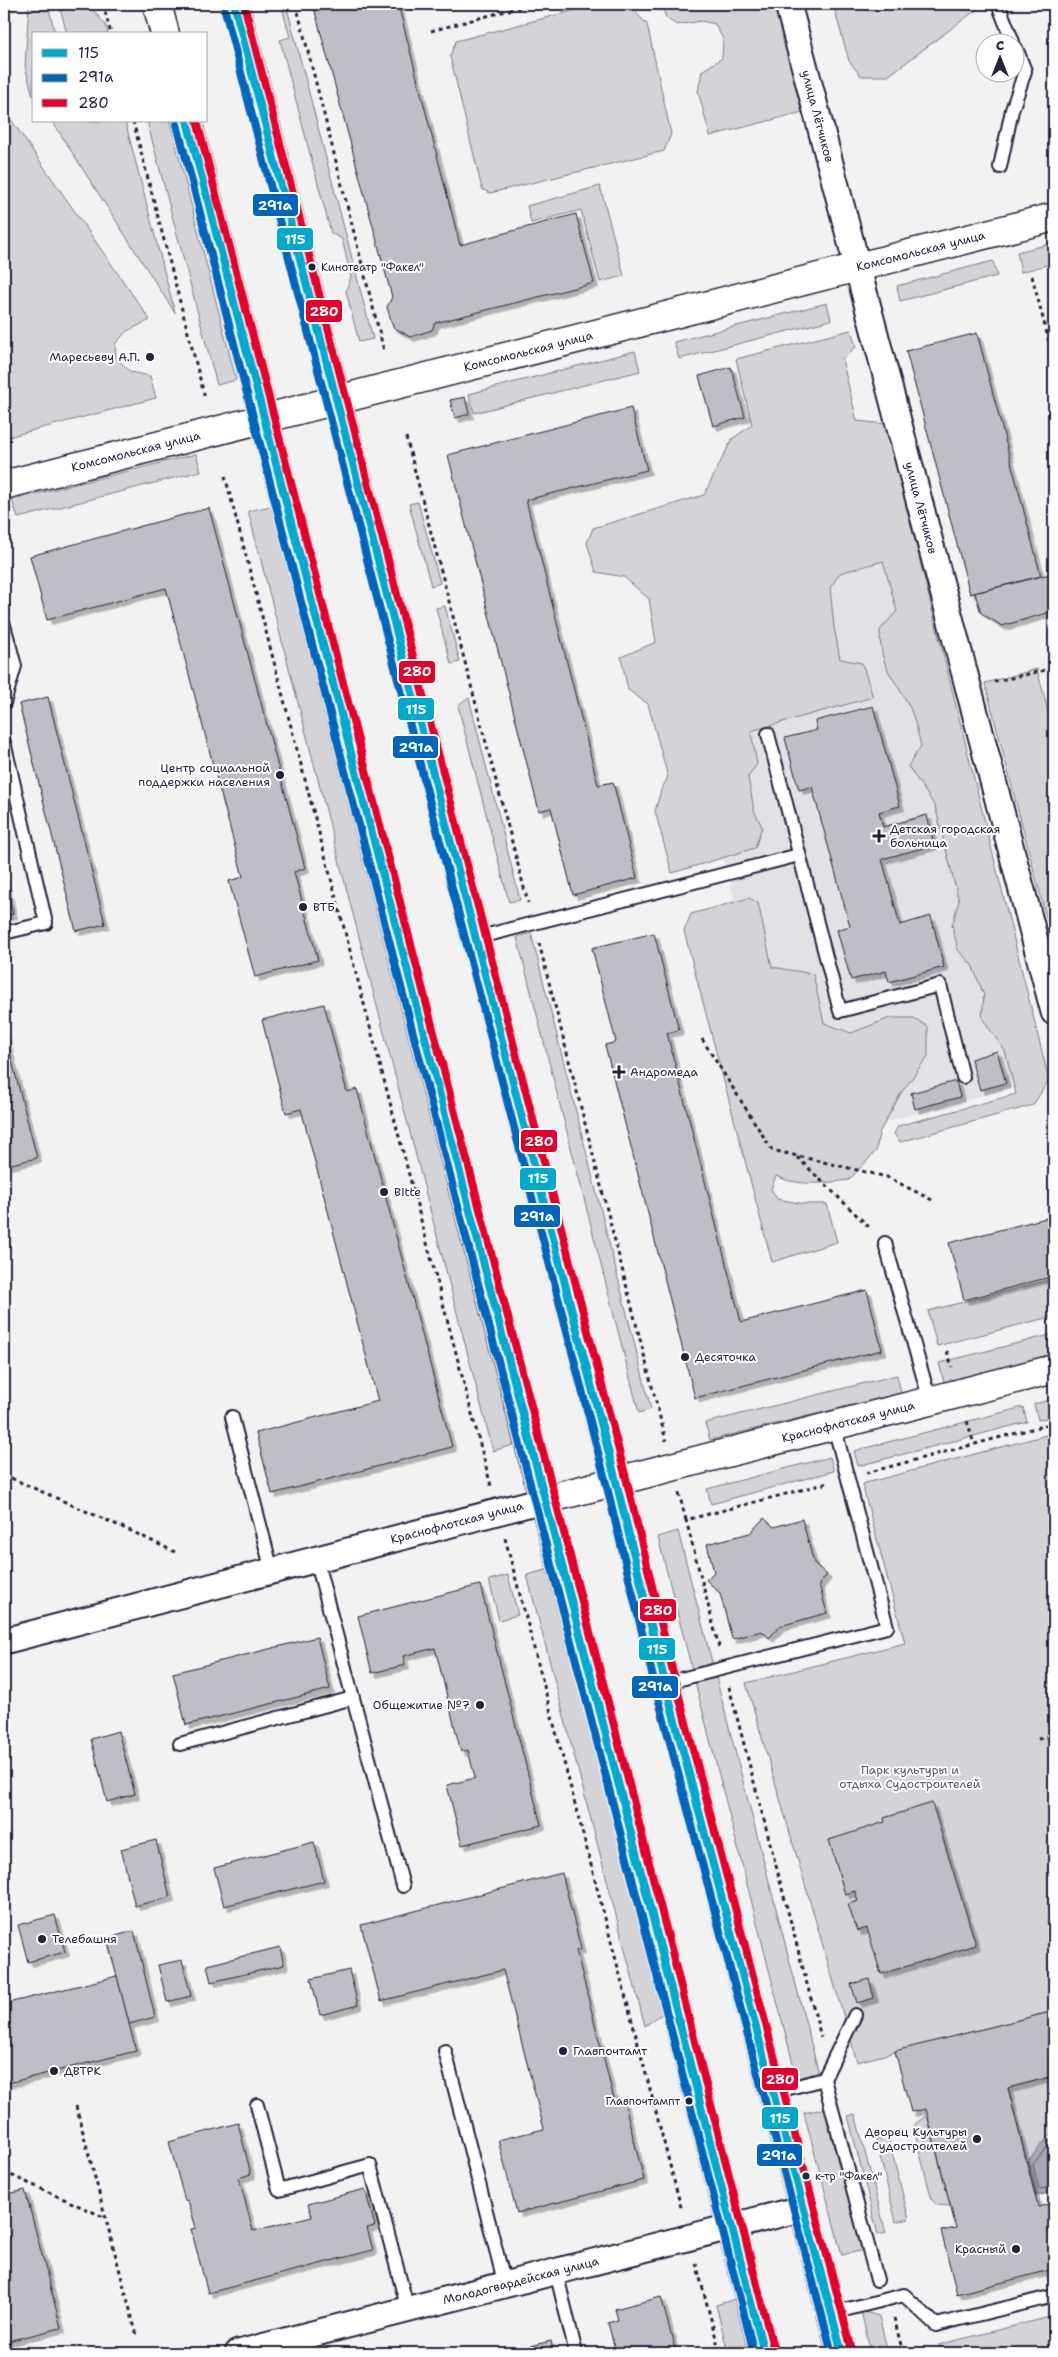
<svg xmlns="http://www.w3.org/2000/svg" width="1058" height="2357" font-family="'Shantell Sans',sans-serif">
<defs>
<filter id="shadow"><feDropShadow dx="4.5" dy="4.5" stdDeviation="0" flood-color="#0004"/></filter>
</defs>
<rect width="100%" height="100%" fill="#f2f2f3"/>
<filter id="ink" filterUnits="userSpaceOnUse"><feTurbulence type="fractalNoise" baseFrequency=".02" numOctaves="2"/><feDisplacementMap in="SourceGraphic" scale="10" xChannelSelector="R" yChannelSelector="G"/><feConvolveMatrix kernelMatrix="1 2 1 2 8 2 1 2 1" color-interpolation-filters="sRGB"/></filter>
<g filter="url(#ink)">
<path fill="#e2e2e6" d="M766 552 883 561 1025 1084 801 1145 662 632Z"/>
<g fill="#d3d3d8" stroke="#7a7a8a">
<path d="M29 4H48L55 34H34L33 96 25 66Z"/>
<path d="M59 4H89L106 26 108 34H67Z"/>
<path d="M281 4H286L373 339 359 342 346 291 351 277 342 239 331 233 280 40 290 37Z"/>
<path d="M599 4H627L647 24 671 134 664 151 490 193 482 189 450 56 456 41Z"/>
<path d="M661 4H774L803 112 710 136 698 91 702 71 722 58 723 39 715 24 701 21 677 25 666 18Z"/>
<path d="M833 4H984L888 76H861L849 61Z"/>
<path d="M12 121 150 320 127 331 115 344 116 358 131 372 150 376 156 398 4 438V122Z"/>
<path d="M52 121H125L175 313Z"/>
<path d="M147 121H170L236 380 217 385Z"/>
<path d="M600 186 624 276 600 282 581 210 531 223 527 206Z"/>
<path d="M1054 243V263L1021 272 1017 252Z"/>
<path d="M993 261 997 276 900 301 897 286Z"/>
<path d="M827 303 831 320 679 359 674 342Z"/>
<path d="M851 330 856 347 842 359 857 421 886 424 1049 1080 1033 1105 900 1142 894 1134 898 1126 1016 1094 1005 1051 982 1018 984 995 972 965 958 950 952 925 959 901 935 806 908 766 921 746C918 734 915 719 910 708 894 675 880 671 880 630L897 611 883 561 840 573 830 588 834 627 840 659 862 663 873 697 751 731 757 764 748 777 754 810 762 827 755 848 672 873 655 811 661 790 668 777 648 704 628 690 621 657 656 642 649 599 624 577 596 572 587 543 593 528 704 495 732 439 752 425 736 359Z"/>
<path d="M635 351 640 371 474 413 469 394Z"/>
<path d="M196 454 201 471 18 518 12 500Z"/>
<path d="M418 502 440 583 431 586 409 504Z"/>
<path d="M275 505 520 1443 493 1451 248 511Z"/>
<path d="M445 606 460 662 451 664 436 608Z"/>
<path d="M1037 669 1054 734V948L985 683Z"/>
<path d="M469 698 520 900 509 902 458 706 463 701Z"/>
<path d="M749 898 758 903 772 967 813 974 824 1023 851 1033 890 1018H914L928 1027V1056L901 1093 879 1133 876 1151 849 1180C823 1183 800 1187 776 1176L771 1189 777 1199 805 1204H827L837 1242 772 1262 684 931 691 914Z"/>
<path d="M531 933 651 1409 639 1413 517 937Z"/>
<path d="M1054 1279V1316L937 1346 928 1311Z"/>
<path d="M1054 1334V1355L944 1383 939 1363Z"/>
<path d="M897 1375 901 1393 710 1440 705 1423Z"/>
<path d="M1054 1399V1416L1038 1420 1034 1404Z"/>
<path d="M1023 1407 1027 1422 858 1466 854 1451Z"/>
<path d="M1054 1433V2011L857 2062 746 1683 905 1643 862 1484Z"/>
<path d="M830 1457 834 1471 711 1504 707 1489Z"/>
<path d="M678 1531 819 2074 797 2079 658 1537Z"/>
<path d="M550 1569 664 2012 645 2026 527 1575Z"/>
<path d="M508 1575 518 1615 499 1620 489 1580Z"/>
<path d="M1054 2076V2131L1027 2162 1008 2088Z"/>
<path d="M826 2108 864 2250 842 2255 804 2113Z"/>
<path d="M855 2114 886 2233 878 2235 848 2116Z"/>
<path d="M927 2115 950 2206 937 2205 932 2200 914 2130 915 2124Z"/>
<path d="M888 2137 909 2219 896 2222 876 2140Z"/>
<path d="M738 2298 752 2353H728L716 2305Z"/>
<path d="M861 2311 879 2316 888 2353H871Z"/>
<path d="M1054 2316V2353H948L938 2345Z"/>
</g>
<path fill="#a8a8b2" stroke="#727282" d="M1054 2139V2192L1036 2196 1027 2162 1044 2142Z"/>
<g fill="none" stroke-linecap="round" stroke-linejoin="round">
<path stroke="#58586b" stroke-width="1" d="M1054 2144 1047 2147 1033 2164 1039 2189 1054 2187"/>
</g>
<g fill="#bebec6" stroke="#22223b" filter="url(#shadow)">
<path d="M313 4H398L460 245 576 214 594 283 435 323 432 330 410 337 393 327 387 307 392 297Z"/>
<path d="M977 333 1041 576 970 594 906 351Z"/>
<path d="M731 367 745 417 713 426 699 376Z"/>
<path d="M465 397 469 414 455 418 450 400Z"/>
<path d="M631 408 647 470 526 500 598 785 613 782 637 878 573 895 551 808 539 811 448 455Z"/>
<path d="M209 508 305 868 294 872 318 960 255 977 229 881 243 877 166 588 47 620 30 556Z"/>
<path d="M1050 574 1054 590V611L1002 626 981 613 975 593Z"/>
<path d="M48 697 105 924 76 931 19 704Z"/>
<path d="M873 706 900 806 879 812 883 827 927 815 934 845 882 859 900 925 931 916 944 967 889 982 886 971 851 980 837 930 850 926 812 787 799 790 785 738 817 730 815 721Z"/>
<path d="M4 876 13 914 4 916Z"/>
<path d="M654 933 679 1030 667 1033 741 1322 867 1290 882 1350 695 1398 605 1045 616 1042 592 948Z"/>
<path d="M324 1004 347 1092 357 1089 452 1447 272 1494 256 1433 378 1401 301 1109 286 1113 262 1020Z"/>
<path d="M4 1030 37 1158 7 1165 4 1154Z"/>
<path d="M997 1051 1006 1083 980 1090 971 1059Z"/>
<path d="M956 1081 960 1097 915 1109 911 1093Z"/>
<path d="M1054 1216V1276L964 1300 949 1243Z"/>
<path d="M764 1518 774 1527 802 1519 814 1563 827 1575 819 1584 827 1613 780 1626 769 1638 762 1631 732 1639 720 1593 706 1580 714 1572 707 1544 750 1533Z"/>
<path d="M480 1585 541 1825 462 1845 447 1785 475 1778 468 1750 461 1752 435 1648 403 1656 405 1665 372 1673 358 1616Z"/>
<path d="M317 1637 330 1689 186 1725 173 1673Z"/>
<path d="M118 1731 135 1794 107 1802 91 1739Z"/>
<path d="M932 1803 976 1945 881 1974 867 1928 857 1931 848 1904 858 1901 855 1891 845 1894 829 1840 885 1822 884 1818Z"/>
<path d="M156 1840 170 1897 135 1906 121 1849Z"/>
<path d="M314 1842 324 1881 224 1906 214 1868Z"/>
<path d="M562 1873 581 1949 576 1950 615 2103 624 2101 644 2180 517 2213 498 2140 544 2129 503 1970 381 2001 361 1925Z"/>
<path d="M55 1915 65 1952 28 1962 18 1925Z"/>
<path d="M134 1931 155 2017 129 2024 107 1938Z"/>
<path d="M280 1947 284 1965 211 1982 207 1965Z"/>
<path d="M182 1960 191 1996 167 2002 158 1965Z"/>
<path d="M349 1970 358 2005 320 2015 311 1979Z"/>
<path d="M117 1976 136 2051 4 2084V2004Z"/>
<path d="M869 1979 874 1998 857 2003 851 1984Z"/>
<path d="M1054 2011V2076L1008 2088 1038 2207 1054 2203V2269L957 2294 941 2231 956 2228 926 2109 911 2112 895 2051Z"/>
<path d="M238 2123 251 2174 239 2178 253 2231 312 2216 308 2204 365 2189 375 2226 367 2228 373 2250 208 2293 191 2229 196 2228 188 2200 185 2201 169 2142Z"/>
<path d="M25 2190 61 2328 4 2342V2195Z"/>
<path d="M661 2297 676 2353H616L608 2323 618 2320 615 2309Z"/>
<path d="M551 2341 554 2353H502Z"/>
</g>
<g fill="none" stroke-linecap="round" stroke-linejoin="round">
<g stroke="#22223b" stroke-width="16">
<g id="service">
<path d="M998 4 1013 42"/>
<path d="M1000 167 1012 110 1025 71 1016 48"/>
<path d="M4 625 15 666 4 703"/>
<path d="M768 734 840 1011 940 985 963 1077"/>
<path d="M4 742 46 923 4 933"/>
<path d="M476 938 799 855"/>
<path d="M885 1243 930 1401"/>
<path d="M232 1417 272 1571"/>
<path d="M316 1559 403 1886"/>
<path d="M665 1683 887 1627 834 1426"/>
<path d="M180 1744 353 1698"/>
<path d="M855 2015 824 2079 877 2280"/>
<path d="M445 2051 505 2285"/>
<path d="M774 2092 824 2079"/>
<path d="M257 2105 279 2190 370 2165 408 2310"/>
<path d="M556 2272 576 2353"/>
<path d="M832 2313 904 2295 936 2325 1054 2296"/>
</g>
</g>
<g stroke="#22223b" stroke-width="29">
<g id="minor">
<path id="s1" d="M788 4 1054 1012"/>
<path id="s2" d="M4 1641 543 1500"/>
<path id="s3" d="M238 2353 804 2208"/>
</g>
</g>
<g stroke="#22223b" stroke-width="31">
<g id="tertiary">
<path id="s4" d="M4 485 1054 217"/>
<path id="s5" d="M543 1500 1054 1369"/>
</g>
</g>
<g stroke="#22223b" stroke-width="31">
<g id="secondary">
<path d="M157 4 165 34"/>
<path d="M234 4 616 1481 665 1683 842 2353"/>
<path d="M187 121 533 1458 597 1700 764 2353"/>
</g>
</g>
<g stroke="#22223b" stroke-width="3" stroke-dasharray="4 4" stroke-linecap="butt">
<path d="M103 4 111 34"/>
<path d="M296 4 384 351"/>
<path d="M431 31 532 4"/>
<path d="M133 121 205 398"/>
<path d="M1032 276 1054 361"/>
<path d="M406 437 528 903"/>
<path d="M225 476 491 1486"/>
<path d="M994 682 1054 668"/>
<path d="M539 943 666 1441"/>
<path d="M702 1039 772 1150 887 1177 934 1201"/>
<path d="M797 1157 871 1229"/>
<path d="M947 1351 952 1367"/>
<path d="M967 1421 974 1444"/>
<path d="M866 1473 1054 1423"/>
<path d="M4 1475 131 1531 175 1552"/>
<path d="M679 1493 686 1520"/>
<path d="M505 1538 682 2211"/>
<path d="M719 1647 686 1520 828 1483"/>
<path d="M729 1687 821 2037"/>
<path d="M1038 1739 1054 1735"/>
<path d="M76 2106 137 2336"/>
<path d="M4 2172 106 2218"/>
<path d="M696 2263 720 2353"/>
<path d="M894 2318 903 2353"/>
</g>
<use href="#service" stroke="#fff" stroke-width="12"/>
<use href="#minor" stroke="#fff" stroke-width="25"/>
<use href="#tertiary" stroke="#fff" stroke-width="28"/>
<use href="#secondary" stroke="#fff" stroke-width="28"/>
<g stroke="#fff" stroke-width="11">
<g id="bus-1">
<path d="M234 4 616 1481 665 1683 842 2353"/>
<path d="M187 121 597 1700 764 2353"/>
</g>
</g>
<g stroke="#fff" stroke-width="11">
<g id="bus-2">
<path d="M224 7 606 1483 655 1686 832 2353"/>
<path d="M177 124 587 1703 754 2353"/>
</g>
</g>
<g stroke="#fff" stroke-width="11">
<g id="bus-3">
<path d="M244 4 626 1478 675 1681 852 2350"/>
<path d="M197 121 607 1698 774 2351"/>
</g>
</g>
<use href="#bus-1" stroke="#00a9ce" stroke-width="8"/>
<use href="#bus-2" stroke="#0065bd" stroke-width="8"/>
<use href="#bus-3" stroke="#e4002b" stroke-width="8"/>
</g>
</g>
<g fill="#22223b" stroke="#fff" stroke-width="2">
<circle cx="312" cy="267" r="4.5"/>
<circle cx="150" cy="357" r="5"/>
<circle cx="280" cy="775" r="5"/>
<path d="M876.5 828.5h5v5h5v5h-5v5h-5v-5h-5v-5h5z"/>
<circle cx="303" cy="907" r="5"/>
<path d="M616.5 1064.5h5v5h5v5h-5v5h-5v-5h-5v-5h5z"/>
<circle cx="384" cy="1192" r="5"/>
<circle cx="685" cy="1357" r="5"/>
<circle cx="480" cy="1705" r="5"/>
<circle cx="42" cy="1939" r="5"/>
<circle cx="563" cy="2051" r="5"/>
<circle cx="54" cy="2071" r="5"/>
<circle cx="689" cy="2101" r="4.5"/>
<circle cx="977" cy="2139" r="5"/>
<circle cx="806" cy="2176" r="4.5"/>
<circle cx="1016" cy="2249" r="5"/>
</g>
<g text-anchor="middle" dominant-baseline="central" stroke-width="4" stroke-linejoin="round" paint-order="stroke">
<g font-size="11" fill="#22223b" stroke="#fff" text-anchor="start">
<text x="321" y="267">Кинотеатр "Факел"</text>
<text x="680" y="2101" text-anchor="end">Главпочтампт</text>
<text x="815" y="2176">к-тр "Факел"</text>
</g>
<g font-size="12" fill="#22223b" stroke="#fff">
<text stroke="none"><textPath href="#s1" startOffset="116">улица Лётчиков</textPath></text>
<text stroke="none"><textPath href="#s4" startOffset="946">Комсомольская улица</textPath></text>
<text stroke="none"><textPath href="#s4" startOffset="541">Комсомольская улица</textPath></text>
<text stroke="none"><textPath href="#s4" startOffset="136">Комсомольская улица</textPath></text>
<text stroke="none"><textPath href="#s1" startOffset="521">улица Лётчиков</textPath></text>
<text stroke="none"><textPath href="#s5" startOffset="315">Краснофлотская улица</textPath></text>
<text stroke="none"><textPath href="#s2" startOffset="468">Краснофлотская улица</textPath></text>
<text stroke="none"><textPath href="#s3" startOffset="292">Молодогвардейская улица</textPath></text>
</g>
<g font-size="12" fill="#22223b" stroke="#fff" text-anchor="start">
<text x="140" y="357" text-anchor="end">Маресьеву А.П.</text>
<text x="270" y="768" text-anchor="end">Центр социальной<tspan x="270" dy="14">поддержки населения</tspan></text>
<text x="890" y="829">Детская городская<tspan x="890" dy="14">больница</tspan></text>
<text x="313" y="907">ВТБ</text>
<text x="630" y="1072">Андромеда</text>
<text x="394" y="1192">Bitte</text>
<text x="695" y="1357">Десяточка</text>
<text x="470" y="1705" text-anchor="end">Общежитие №7</text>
<text x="52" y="1939">Телебашня</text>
<text x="573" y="2051">Главпочтамт</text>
<text x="64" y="2071">ДВТРК</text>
<text x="967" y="2132" text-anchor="end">Дворец Культуры<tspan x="967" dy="14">Судостроителей</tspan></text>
<text x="1006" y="2249" text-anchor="end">Красный</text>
</g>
<g font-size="12" fill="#57576a" stroke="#fff">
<text x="910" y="1770">Парк культуры и<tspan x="910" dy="14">отдыха Судостроителей</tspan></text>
</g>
</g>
<g stroke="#fff" stroke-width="2">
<rect x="252" y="193" width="47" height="24" rx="5" fill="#0065bd"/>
<rect x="276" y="227" width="38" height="24" rx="5" fill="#00a9ce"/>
<rect x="305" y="299" width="38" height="24" rx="5" fill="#e4002b"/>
<rect x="398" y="660" width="38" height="24" rx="5" fill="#e4002b"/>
<rect x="397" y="697" width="38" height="24" rx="5" fill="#00a9ce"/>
<rect x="392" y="735" width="47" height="24" rx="5" fill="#0065bd"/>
<rect x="520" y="1129" width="38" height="24" rx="5" fill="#e4002b"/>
<rect x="519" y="1167" width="38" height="24" rx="5" fill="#00a9ce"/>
<rect x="513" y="1204" width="48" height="24" rx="5" fill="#0065bd"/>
<rect x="639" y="1598" width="38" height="24" rx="5" fill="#e4002b"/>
<rect x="638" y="1637" width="38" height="24" rx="5" fill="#00a9ce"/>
<rect x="631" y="1675" width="48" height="24" rx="5" fill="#0065bd"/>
<rect x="761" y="2067" width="38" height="24" rx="5" fill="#e4002b"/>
<rect x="761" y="2106" width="38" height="24" rx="5" fill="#00a9ce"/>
<rect x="756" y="2143" width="47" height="24" rx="5" fill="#0065bd"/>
</g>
<g font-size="14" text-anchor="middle" font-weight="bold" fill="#fff">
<text x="275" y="210">291а</text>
<text x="295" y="244">115</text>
<text x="324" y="316">280</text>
<text x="417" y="676">280</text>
<text x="416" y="714">115</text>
<text x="416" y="752">291а</text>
<text x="539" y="1146">280</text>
<text x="538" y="1183">115</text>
<text x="537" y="1221">291а</text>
<text x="658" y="1615">280</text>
<text x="657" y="1654">115</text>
<text x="655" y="1691">291а</text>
<text x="780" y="2084">280</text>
<text x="780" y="2123">115</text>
<text x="779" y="2160">291а</text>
</g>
<rect width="1058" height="2357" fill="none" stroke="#fff" stroke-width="20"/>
<rect x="10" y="10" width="1038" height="2337" fill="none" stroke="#22223b" stroke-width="2" filter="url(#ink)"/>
<rect x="32" y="32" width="175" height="90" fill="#ffffff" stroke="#a7a7b1"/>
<rect x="42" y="49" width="25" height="8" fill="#00a9ce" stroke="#a7a7b1"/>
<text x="78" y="58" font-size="15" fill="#22223b">115</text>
<rect x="42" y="74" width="25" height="8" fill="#0065bd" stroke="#a7a7b1"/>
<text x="78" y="82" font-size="15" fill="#22223b">291а</text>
<rect x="42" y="99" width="25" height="8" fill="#e4002b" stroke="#a7a7b1"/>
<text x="78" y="108" font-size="15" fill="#22223b">280</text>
<g transform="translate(1000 58)"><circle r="24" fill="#ffffff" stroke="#a7a7b1"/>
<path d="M0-4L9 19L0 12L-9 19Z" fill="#22223b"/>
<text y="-8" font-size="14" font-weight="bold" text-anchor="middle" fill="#22223b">С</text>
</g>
</svg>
